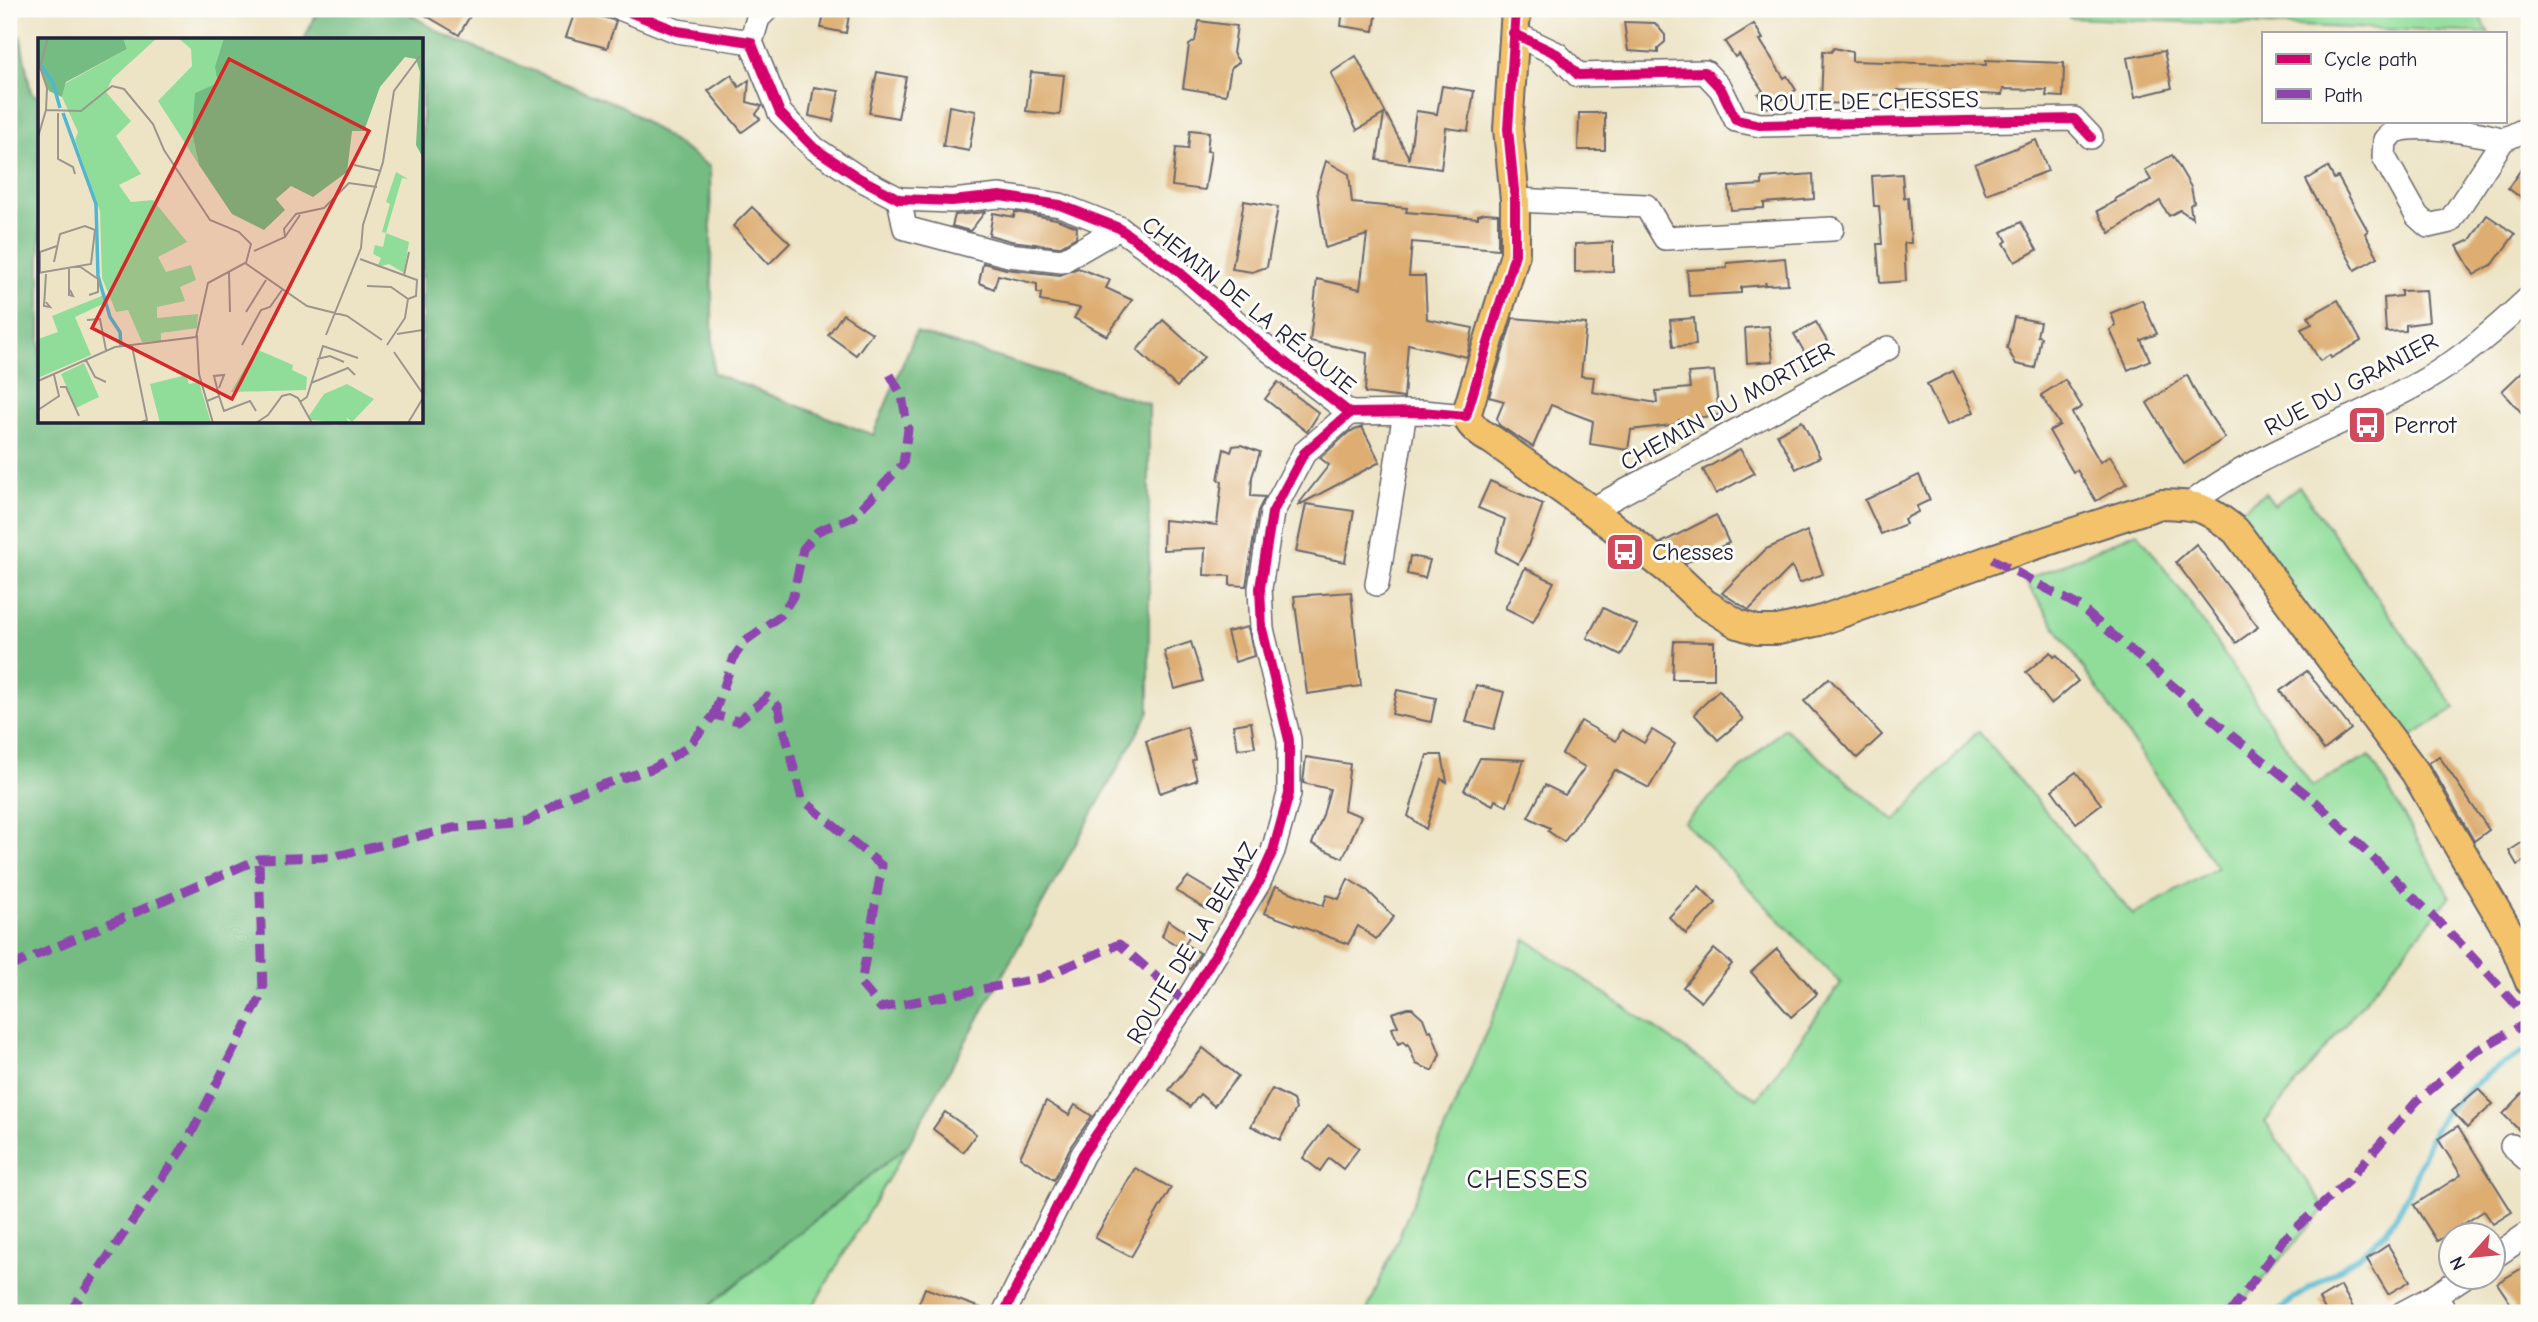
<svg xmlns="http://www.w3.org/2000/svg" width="2538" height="1322" font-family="'Comic Neue',sans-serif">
<rect width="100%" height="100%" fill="#fdfcf7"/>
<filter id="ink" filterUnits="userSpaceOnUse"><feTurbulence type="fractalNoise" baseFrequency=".0143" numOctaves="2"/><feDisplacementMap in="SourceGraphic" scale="14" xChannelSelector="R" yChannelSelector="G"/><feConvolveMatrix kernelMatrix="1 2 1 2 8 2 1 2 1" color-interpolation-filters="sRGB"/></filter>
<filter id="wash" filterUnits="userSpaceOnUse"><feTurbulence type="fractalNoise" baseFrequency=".00686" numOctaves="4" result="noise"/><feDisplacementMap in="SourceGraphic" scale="28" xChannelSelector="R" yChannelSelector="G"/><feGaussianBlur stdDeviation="1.57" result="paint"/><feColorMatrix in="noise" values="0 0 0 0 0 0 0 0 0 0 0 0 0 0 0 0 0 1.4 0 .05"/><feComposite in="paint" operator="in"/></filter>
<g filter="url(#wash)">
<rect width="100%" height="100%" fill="#ede4c6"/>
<g fill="#90dd9a" stroke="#59806a" stroke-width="2">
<path d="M2068 9H2475L2489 33 2069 18Z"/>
<path d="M2299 486 2455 708 2405 741 2238 512 2265 493 2274 505Z"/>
<path d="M2137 532 2190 603 2312 786 2370 756 2450 897 2265 1122 2325 1208 2233 1313H1366L1526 939 1757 1099 1841 983 1684 822 1784 728 1895 821 1978 731 2133 915 2217 868 2025 581Z"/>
<path d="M908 1145 809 1313H700Z"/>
</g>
<path fill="#74bc82" stroke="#4b6f5e" stroke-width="2" d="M373 9H401L448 37 622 106 710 167 713 373 873 435 916 332 1149 404V712L908 1145 700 1313H9V38L20 36 31 92 40 99V422H422V40H304L316 14Z"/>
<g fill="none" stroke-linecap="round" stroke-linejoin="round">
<path stroke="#50b7cf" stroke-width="6" d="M2276 1313C2310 1282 2358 1265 2387 1229 2410 1200 2419 1160 2436 1127 2450 1100 2501 1061 2529 1050"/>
</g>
<g id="blocks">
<g fill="#ddad72">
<path d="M415 9H474L459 35Z"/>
<path d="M576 9 616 21 607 48 566 37Z"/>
<path d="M825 9H850L846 33 821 28Z"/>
<path d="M1343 9H1377L1374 31 1341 26Z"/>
<path d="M1199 21 1237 26 1233 53 1239 62 1231 68 1226 95 1183 88 1189 45 1195 41Z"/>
<path d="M1624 22 1655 23 1665 35V42L1658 48V53L1628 51Z"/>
<path d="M1754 24 1763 39 1760 40 1784 78 1787 76 1796 90 1767 108 1758 94 1763 91 1739 54 1735 57 1725 42Z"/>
<path d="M1834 48 1852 52V61L1986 65V60L2064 63 2063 97 2046 96 2047 90 2003 89 2002 95 1959 93V99L1942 98V92L1898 90V96L1855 94 1854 104 1821 103 1823 51 1831 52Z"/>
<path d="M2164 51 2172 88 2135 97 2127 58Z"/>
<path d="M1356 56 1409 158 1416 111 1437 114 1442 86 1474 91 1468 131 1446 128 1441 169 1377 160 1384 114 1357 130 1331 73Z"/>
<path d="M877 72 906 77 898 118 869 113Z"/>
<path d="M1031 72 1064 75 1060 115 1026 111Z"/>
<path d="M731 75 739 87 749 80 747 102 762 106 756 114 760 119 742 132 708 91Z"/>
<path d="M814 87 839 91 833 121 809 116Z"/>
<path d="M949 106 976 111 969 151 943 146Z"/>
<path d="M1579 113H1605V150H1578Z"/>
<path d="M1190 130 1209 132 1207 151H1211L1205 190 1172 186 1176 148 1188 149Z"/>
<path d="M2036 140 2048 171 1986 194 1975 164Z"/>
<path d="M2172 155 2191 187 2194 202 2190 205 2192 218 2180 210 2169 216 2160 201 2110 233 2097 211 2116 201 2115 199 2151 180 2145 170Z"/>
<path d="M2529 158V204L2508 188Z"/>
<path d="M1326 161 1349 174 1352 203 1407 208 1406 212 1478 218V215L1485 213 1498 214V249L1412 242 1409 276H1425L1427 319 1473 328 1467 357 1408 344 1404 398 1365 393 1367 353 1310 341 1317 279 1360 289 1367 235 1325 248 1317 191Z"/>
<path d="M2328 167 2334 179 2338 177 2368 231 2365 233 2378 257 2355 270 2306 180Z"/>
<path d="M1813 174 1814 199 1764 203V208L1731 210 1729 187 1762 185V178Z"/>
<path d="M1902 174 1904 198 1908 197 1911 243H1904L1906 281 1880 283 1877 244H1882L1879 206H1874L1872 176Z"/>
<path d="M1244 201 1278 207 1267 267 1252 272 1232 269Z"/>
<path d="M752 207 790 243 769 264 733 226Z"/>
<path d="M985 212 970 231 952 226 955 215Z"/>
<path d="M1015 212 1056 219 1077 227 1076 237 1059 247 1011 241 989 235 993 213 1014 217Z"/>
<path d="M2487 215 2515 234 2493 264 2474 275 2457 246 2470 240Z"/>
<path d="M2021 222 2037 250 2015 262 2004 243 2007 241 2002 232Z"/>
<path d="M1613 242V271L1575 272V244Z"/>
<path d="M1785 258 1788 284 1767 285 1765 282 1766 285 1741 287V293L1689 296 1687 270 1727 268V263Z"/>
<path d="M983 263 1006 269 1060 275 1078 268 1110 280 1106 288 1132 300 1107 336 1074 318 1080 308 1040 301 1041 293H1037V284L998 275 994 289 979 283Z"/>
<path d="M2426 290 2429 322 2406 325V331L2386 332 2384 298 2401 296V291Z"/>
<path d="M2142 300 2157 334 2141 340 2150 360 2128 370 2110 330 2116 326 2111 313Z"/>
<path d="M2338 300 2361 341 2331 358 2330 355 2320 361 2301 329 2312 324 2308 317Z"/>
<path d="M843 314 872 333 856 355 828 335Z"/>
<path d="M2014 317 2040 322 2037 336 2041 337 2035 368 2016 364 2007 348Z"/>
<path d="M1513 318 1586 324 1581 376 1594 377 1592 392 1657 403 1656 391 1690 388 1688 373 1714 371 1719 415 1679 420 1680 424 1631 430 1628 450 1590 444 1593 421 1551 405 1533 447 1499 425 1497 418 1504 401 1489 397Z"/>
<path d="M1694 318 1696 345 1673 347 1670 320Z"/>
<path d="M1163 320 1204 357 1177 387 1137 350Z"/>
<path d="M1816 322 1832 350 1810 362 1794 334Z"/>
<path d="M1769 326 1773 361 1747 363 1745 328Z"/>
<path d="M2529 365V421L2502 391Z"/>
<path d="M1953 371 1974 412 1947 425 1927 384Z"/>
<path d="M2187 375 2199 399 2225 438 2184 464 2147 403Z"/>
<path d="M2065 380 2082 407 2072 413 2100 462 2110 456 2127 483 2096 501 2077 470 2073 472 2049 431 2060 425 2041 395Z"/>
<path d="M1278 382 1319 413 1307 432 1265 399Z"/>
<path d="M1802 421 1820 457 1796 469 1777 434Z"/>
<path d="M1362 427 1380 462 1297 506 1329 465 1320 458 1349 432Z"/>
<path d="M1241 445 1260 452 1252 477 1251 496 1265 497 1258 511 1246 586 1230 585V576L1204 575 1205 548 1163 550 1164 520 1217 525 1222 481 1218 480 1224 449 1231 452 1233 446Z"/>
<path d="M1740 449 1755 473 1716 494 1703 470Z"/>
<path d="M1919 475 1930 500 1917 506 1918 512 1904 519 1906 524 1881 534 1865 500Z"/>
<path d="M1490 481 1543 504 1528 545 1518 564 1496 552 1505 519 1478 508Z"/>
<path d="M1306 504 1354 511 1345 562 1296 552Z"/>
<path d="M1716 515 1729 543 1685 563 1661 543Z"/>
<path d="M1807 531 1823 574 1799 583 1792 566 1749 610 1722 593 1766 549Z"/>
<path d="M2196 544 2258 627 2236 643 2176 562Z"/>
<path d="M1410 556 1430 560 1425 578 1407 574Z"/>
<path d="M1525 568 1554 582 1533 622 1505 608Z"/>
<path d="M1351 592 1361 686 1307 694 1294 596Z"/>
<path d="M1603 608 1637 625 1621 655 1587 638Z"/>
<path d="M1248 627 1254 656 1235 662 1227 632Z"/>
<path d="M1674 641 1714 642V679H1672Z"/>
<path d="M1191 642 1203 681 1175 689 1164 651Z"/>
<path d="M2051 652 2054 657 2057 655 2078 681 2051 704 2026 672Z"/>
<path d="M2307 671 2351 729 2324 750 2280 691Z"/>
<path d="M1829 678 1882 735 1857 758 1804 701Z"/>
<path d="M1476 685 1504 692 1494 729 1466 722Z"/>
<path d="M1397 690 1436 698 1431 722 1392 714Z"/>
<path d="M1719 690 1743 719 1718 740 1694 714Z"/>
<path d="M1581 721 1616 741 1622 730 1644 743 1652 730 1675 744 1649 788 1615 770 1564 842 1548 831 1550 828 1528 817 1545 785 1565 795 1585 767 1562 754Z"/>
<path d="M1251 722 1255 747 1238 749 1233 725Z"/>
<path d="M1187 727 1195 759 1192 761 1197 780 1160 793 1146 741Z"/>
<path d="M1427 755H1442L1447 782 1441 779 1426 829 1408 816Z"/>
<path d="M2439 756 2489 830 2474 841 2429 763Z"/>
<path d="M1306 757 1350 764 1344 810 1361 816 1343 858 1312 844 1323 815 1330 789 1303 783Z"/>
<path d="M1480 758 1524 760 1507 806 1495 800 1493 805 1464 790Z"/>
<path d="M2076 772 2101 804 2076 823 2052 790Z"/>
<path d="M2529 838V858L2517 865 2509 851Z"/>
<path d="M1188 877 1218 895 1206 909 1176 891Z"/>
<path d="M1348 879 1368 891 1394 917 1376 939 1358 926 1348 944 1264 913 1276 886 1323 906 1327 895 1339 899Z"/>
<path d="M1699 886 1716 903 1686 934 1669 917Z"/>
<path d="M1168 920 1190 935 1185 944 1200 953 1190 969 1174 959 1181 948 1162 936Z"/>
<path d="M1714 949 1732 964 1701 1002 1683 987Z"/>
<path d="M1777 949 1817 994 1791 1017 1751 972Z"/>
<path d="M1407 1008H1412L1423 1018 1428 1031 1431 1030 1440 1054 1433 1071 1416 1064 1408 1044 1406 1045 1404 1041 1398 1044 1392 1028 1398 1026 1392 1013Z"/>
<path d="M1203 1048 1238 1076 1214 1106 1200 1094 1190 1107 1169 1090Z"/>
<path d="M2529 1087V1140L2503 1114Z"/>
<path d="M1272 1089 1293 1100 1296 1109 1280 1140 1251 1126Z"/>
<path d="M2478 1089 2493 1104 2467 1128 2452 1111Z"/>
<path d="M1046 1101 1069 1115 1075 1105 1092 1116 1071 1146 1054 1180 1020 1157Z"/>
<path d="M945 1112 976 1134 963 1152 933 1129Z"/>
<path d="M1328 1125 1359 1148 1343 1169 1329 1158 1320 1171 1303 1158Z"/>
<path d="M2458 1126 2512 1212 2493 1224 2484 1211 2437 1241 2414 1205 2461 1175 2438 1139Z"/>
<path d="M1135 1168 1171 1188 1131 1257 1095 1238Z"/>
<path d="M2388 1245 2410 1281 2388 1294 2367 1259Z"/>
<path d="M2529 1264V1313H2517L2497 1283Z"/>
<path d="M2341 1286 2356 1313H2327L2319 1299Z"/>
<path d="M925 1288 989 1311V1313H915Z"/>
</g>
</g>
</g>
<g filter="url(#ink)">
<use href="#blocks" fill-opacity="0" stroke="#69666c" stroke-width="2"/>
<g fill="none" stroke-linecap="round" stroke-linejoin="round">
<g stroke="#69666c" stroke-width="26">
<g id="minor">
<path d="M622 9 677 31 751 42 780 113 814 148 859 178 899 199 952 201 1000 196 1060 205 1119 228 1177 270 1260 343 1350 413"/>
<path d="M1513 33 1557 54 1578 75 1705 72 1721 89 1736 120 1760 125 2074 119 2091 137"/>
<path d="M751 42 758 18 767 9"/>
<path d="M2503 140C2482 133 2420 123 2399 130 2394 131 2389 137 2385 140L2384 157 2417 216 2428 226 2450 221 2503 140 2529 128"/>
<path d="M899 199 905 228 1008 255 1062 261 1119 228"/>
<path d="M1515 200 1646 206 1665 238 1832 229"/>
<path d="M2190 504C2261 450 2348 424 2425 380 2463 358 2497 328 2529 298"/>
<path d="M1591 510 1888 348"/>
<path d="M1377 584 1405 412"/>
<path d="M2512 1146 2529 1161"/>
<path d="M2492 1258 2529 1233"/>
<path d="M1004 1313 1083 1154 1186 1003 1259 882 1273 851 1289 794V740L1262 629 1260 588 1272 513 1304 453 1350 413 1422 412 1466 416"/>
<path d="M2403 1313 2435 1296"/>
<path d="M2446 1313 2435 1296 2465 1276"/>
</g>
</g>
<g stroke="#69666c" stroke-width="32">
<path id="major" d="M1516 9 1508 129 1515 200V254L1466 416C1472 427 1481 435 1492 440L1591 510 1670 571 1704 603 1738 624 1757 630H1778L1819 621 1992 559 2161 504C2199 505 2206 507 2236 531L2415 772 2511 936 2529 980"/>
</g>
<use href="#minor" stroke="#fff" stroke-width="23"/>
<use href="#major" stroke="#f3c26a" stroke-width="28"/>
<g stroke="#8e44ad" stroke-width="9" stroke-dasharray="18 9" stroke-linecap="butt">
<path d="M1992 559 2079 606 2226 731 2315 801 2458 941 2518 1007"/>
<path d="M714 715 734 657 745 641 781 615 793 596 803 549 818 531 853 517 903 464 908 429 902 396 886 367"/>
<path d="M9 967 259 859 332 857 453 828 527 822 571 795 654 768 688 747 714 715 738 721 767 697 778 706 802 799 882 866 861 984 881 1008 1041 978 1119 944 1186 1003"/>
<path d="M69 1313 187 1142 263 992 259 859"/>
<path d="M2230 1313 2284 1239 2348 1181 2417 1101 2476 1051 2521 1026 2529 1024"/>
</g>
<g stroke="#fdfcf7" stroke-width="15">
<g id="cycleway">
<path d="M622 9 677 31 751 42 780 113 814 148 859 178 899 199 952 201 1000 196 1060 205 1119 228 1177 270 1260 343 1350 413"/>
<path d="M1513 33 1557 54 1578 75 1705 72 1721 89 1736 120 1760 125 2074 119 2091 137"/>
<path d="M1004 1313 1083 1154 1186 1003 1259 882 1273 851 1289 794V740L1262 629 1260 588 1272 513 1304 453 1350 413 1422 412 1466 416 1515 254V200L1508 129 1516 9"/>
</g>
</g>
<use href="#cycleway" stroke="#d6006c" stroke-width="10"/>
</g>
</g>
<defs>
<g id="bus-square" transform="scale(2.0125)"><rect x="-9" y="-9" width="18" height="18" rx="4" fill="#d1495b" stroke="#fdfcf7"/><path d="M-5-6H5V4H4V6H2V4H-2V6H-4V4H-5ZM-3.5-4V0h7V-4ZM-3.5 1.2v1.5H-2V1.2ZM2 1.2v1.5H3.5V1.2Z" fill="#fff"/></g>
</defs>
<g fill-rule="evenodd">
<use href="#bus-square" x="2367" y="425"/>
<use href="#bus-square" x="1625" y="552"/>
</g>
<g text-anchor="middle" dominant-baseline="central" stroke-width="6" stroke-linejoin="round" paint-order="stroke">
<g font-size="24" fill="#22223b" stroke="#fdfcf7">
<text transform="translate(1869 101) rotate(-1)">ROUTE DE CHESSES</text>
<text transform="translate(1249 305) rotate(39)">CHEMIN DE LA RÉJOUIE</text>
<text transform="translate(2351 384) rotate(-28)">RUE DU GRANIER</text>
<text transform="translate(1727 406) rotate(-29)">CHEMIN DU MORTIER</text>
<text transform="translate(1192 943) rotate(-59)">ROUTE DE LA BEMAZ</text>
</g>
<g font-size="24" fill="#22223b" stroke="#fdfcf7" text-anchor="start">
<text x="2394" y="425">Perrot</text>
<text x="1652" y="552">Chesses</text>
</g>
<g font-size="26" letter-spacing="2" fill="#22223b" stroke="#fdfcf7">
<text x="1528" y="1180">CHESSES</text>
</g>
</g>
<g transform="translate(38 38)">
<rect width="385" height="385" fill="#ede4c6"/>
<path d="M85 0H119L74 41 68 54 93 83 78 98 103 136 81 147 93 164 115 162 149 204 120 219 128 234 153 227 158 242 142 249 147 263 119 269V280L160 276 159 290 123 295V303L104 304 90 272 78 274 64 240 62 173 37 102 40 94 24 59 28 45 89 11ZM140 0H186L180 45 154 94 161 127 120 63 154 28 153 11ZM358 134 370 141 364 140 348 195 371 204 366 235 351 226 339 229 343 220 335 216 337 207 345 209 348 195 344 194 352 166 348 164ZM66 257 69 264 37 279 53 317 0 340V301L20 294 14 278ZM218 311 255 327 254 332 269 339 268 352 193 354ZM46 325 61 359 38 370 23 336ZM148 337 151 346 161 344 173 385H122L112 346ZM309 346 336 361 314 384 308 379 311 385 273 382 271 378 286 356Z" fill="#90dd9a"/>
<path d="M0 0H85L89 11 28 44 24 59 11 53 0 27ZM186 0H385V120L378 107 382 34 378 21 367 19 342 49 326 93H314L309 134 275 159 253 148 238 161 247 172 226 192 194 176 161 127 154 94 157 55 180 45 177 29Z" fill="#74bc82"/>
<path fill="none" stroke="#50b7cf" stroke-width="3.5" d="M0 23 15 45 22 70M25 75 58 166 60 238 72 279 82 294 83 308"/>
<path fill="none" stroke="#9c968e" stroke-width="2" d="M8 72 43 73 74 48 86 51 115 86 126 112 172 182 201 194 213 206 208 225M20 75V121L35 129 37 136M0 99 8 72 9 50 2 29 10 0M316 127 343 133M247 199 246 191 258 176 286 170 311 145 339 149M216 213 247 199 262 177M322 221 379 242 378 258 370 261M41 228 60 241V254L51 257M31 229V257L35 258 32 252M191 234 192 274M0 235 53 226 57 192 47 188 22 196 16 224M2 235V214L19 208M366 237 371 214M329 248 353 249 370 261 367 280 349 307M8 264 12 269 6 268 8 236M208 274 228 242M49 282 62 281 68 312M359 296 385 292M159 297 161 336 175 385M288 297 323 210 325 187 345 124 356 53 382 18M204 307 223 272 232 269 244 252M94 308 109 382 100 385M356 314 385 356M279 321 292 318 306 324M48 322 57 339 68 344M0 343 77 309 158 299 170 245 207 225 269 268 309 278 344 302M273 345 310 330 317 337M22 349H28L41 378M181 358 176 338 186 337 181 350M169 363 181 358 186 373 212 363 218 373M262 364 269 359 285 308 320 320M0 372 21 358 16 337M218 385 230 377 244 358 252 356 260 360 274 385M370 385 385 360"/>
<path fill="#d62828" fill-opacity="0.15" stroke="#d62828" stroke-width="3.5" d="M191 21 331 93 194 361 54 290Z"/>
<rect width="385" height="385" fill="none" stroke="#22223b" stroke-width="3.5"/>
</g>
<rect width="2538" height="1322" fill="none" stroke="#fdfcf7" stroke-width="35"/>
<rect x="2262" y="32" width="245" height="91" fill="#fdfcf7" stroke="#a5a5ac" stroke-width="2"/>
<rect x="2276" y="54" width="35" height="10" fill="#d6006c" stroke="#a5a5ac" stroke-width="2"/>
<text x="2324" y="66" font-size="21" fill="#22223b">Cycle path</text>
<rect x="2276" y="89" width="35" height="10" fill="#8e44ad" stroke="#a5a5ac" stroke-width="2"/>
<text x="2324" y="102" font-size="21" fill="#22223b">Path</text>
<g transform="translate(2472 1256) rotate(243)"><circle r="33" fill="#fdfcf7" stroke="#a5a5ac" stroke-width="2"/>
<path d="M0-5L12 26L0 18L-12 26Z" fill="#d1495b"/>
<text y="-10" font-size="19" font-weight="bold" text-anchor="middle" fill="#22223b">N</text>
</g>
</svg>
